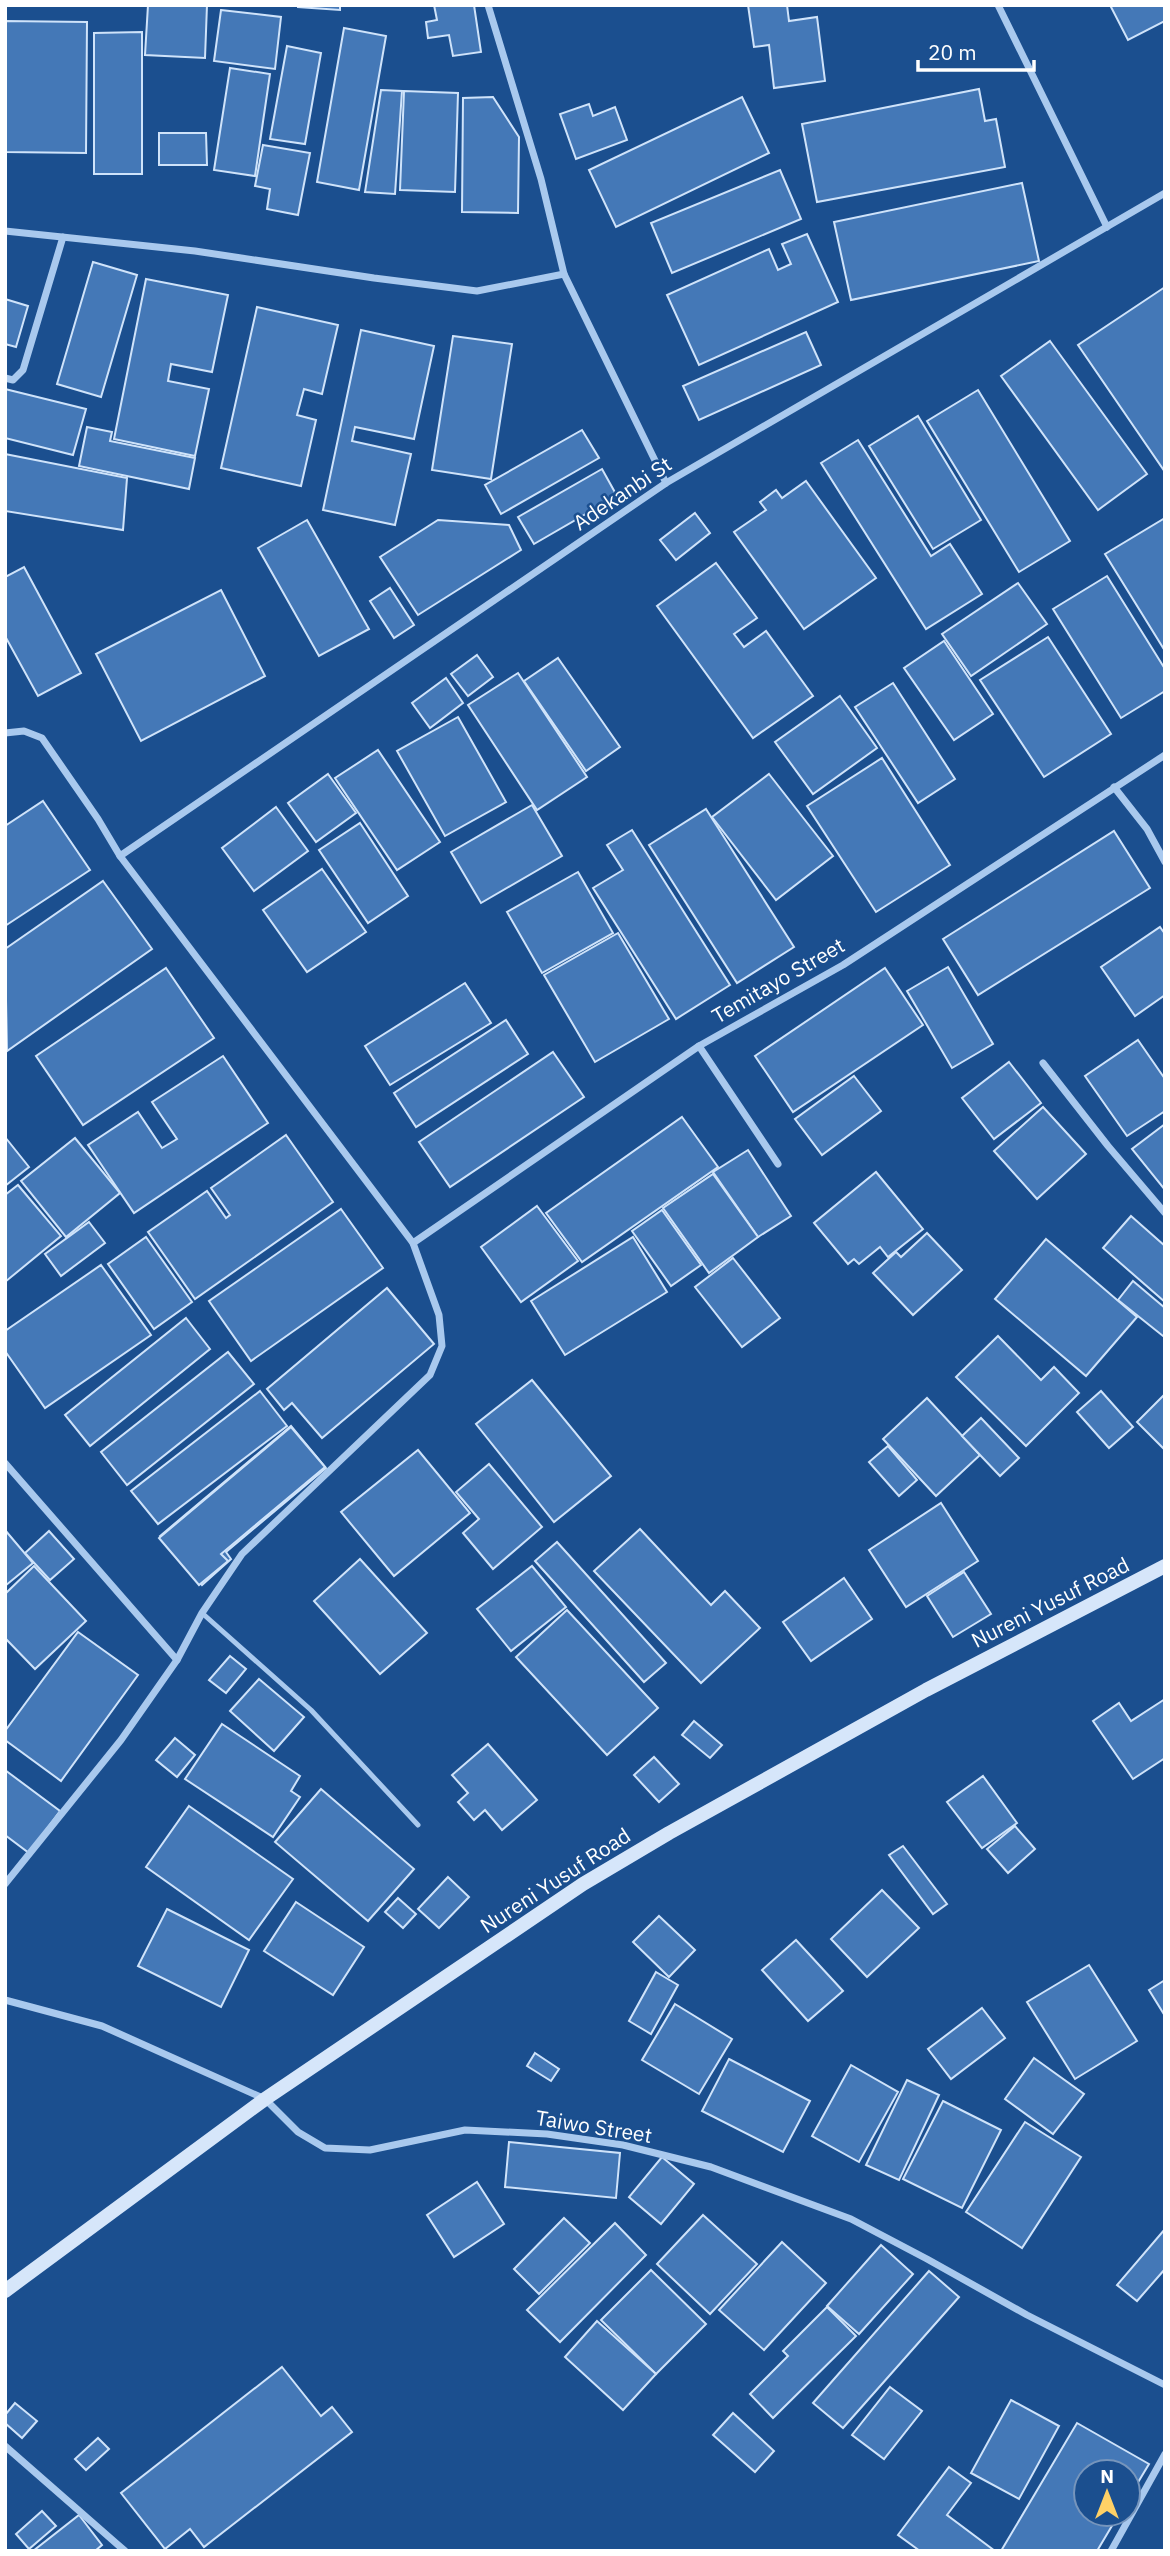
<svg xmlns="http://www.w3.org/2000/svg" width="1170" height="2556" font-family="'IBM Plex Sans',sans-serif">
<rect width="100%" height="100%" fill="#1b4f8f"/>
<g fill="#4478b7" stroke="#cfe3fa" stroke-width="2">
<path d="M148 5H207L205 58 145 55Z"/>
<path d="M298 5H340V10L298 7Z"/>
<path d="M434 5H474L481 52 453 56 449 35 428 38 426 22 437 20Z"/>
<path d="M748 5H787L789 21 817 17 825 81 774 88 769 45 754 47Z"/>
<path d="M1110 5H1165V21L1128 40Z"/>
<path d="M221 10 281 17 275 69 214 61Z"/>
<path d="M5 21 87 22 86 153 5 152Z"/>
<path d="M344 28 386 36 359 190 317 182Z"/>
<path d="M142 32V174H94V33Z"/>
<path d="M287 46 321 53 305 144 270 139Z"/>
<path d="M230 68 270 74 255 176 214 170Z"/>
<path d="M979 89 985 121 996 119 1005 167 817 202 802 124Z"/>
<path d="M381 90 402 91 395 194 365 192Z"/>
<path d="M404 91 458 93 455 192 400 190Z"/>
<path d="M493 97 519 137 518 213 462 212 463 98Z"/>
<path d="M742 97 769 153 616 227 589 170Z"/>
<path d="M589 104 593 116 615 107 627 140 576 159 560 114Z"/>
<path d="M159 133H206L207 165H159Z"/>
<path d="M263 145 310 153 298 215 267 209 270 189 255 186Z"/>
<path d="M780 170 801 219 672 273 651 223Z"/>
<path d="M1022 183 1039 261 851 300 834 222Z"/>
<path d="M807 234 838 302 699 365 667 295 769 249 778 270 791 264 782 244Z"/>
<path d="M93 262 137 275 101 397 57 384Z"/>
<path d="M146 279 228 295 212 372 171 364 168 381 209 389 195 456 114 439Z"/>
<path d="M1165 287V472L1078 345Z"/>
<path d="M5 299 28 306 16 347 5 344Z"/>
<path d="M257 307 338 325 322 394 304 389 297 415 316 420 301 486 221 468Z"/>
<path d="M361 330 434 346 414 439 355 427 352 441 411 454 395 525 323 510Z"/>
<path d="M806 332 821 365 699 420 683 386Z"/>
<path d="M453 336 512 344 491 479 432 470Z"/>
<path d="M1050 341 1147 474 1098 510 1001 376Z"/>
<path d="M5 389 86 409 73 455 5 438Z"/>
<path d="M978 390 1070 541 1019 572 927 421Z"/>
<path d="M918 416 981 520 933 549 869 446Z"/>
<path d="M87 427 112 432 110 441 195 458 189 489 79 466Z"/>
<path d="M582 430 599 458 501 514 485 485Z"/>
<path d="M858 440 931 556 950 544 982 594 926 629 821 463Z"/>
<path d="M5 454 127 478 123 530 5 511Z"/>
<path d="M602 469 617 496 534 544 518 517Z"/>
<path d="M806 481 876 578 804 629 734 532 766 510 760 502 776 490 782 498Z"/>
<path d="M695 513 710 533 676 560 660 540Z"/>
<path d="M1165 518V651L1105 554Z"/>
<path d="M307 520 369 629 319 656 258 548Z"/>
<path d="M438 520 509 525 521 550 418 615 380 557Z"/>
<path d="M716 563 757 618 734 634 744 647 766 631 813 696 753 738 657 606Z"/>
<path d="M24 567 81 673 38 696 5 636V577Z"/>
<path d="M1107 576 1165 669V691L1121 718 1053 609Z"/>
<path d="M1018 583 1047 624 971 676 942 634Z"/>
<path d="M390 588 414 625 394 638 370 601Z"/>
<path d="M221 590 265 676 141 741 96 654Z"/>
<path d="M1048 637 1111 734 1044 777 980 680Z"/>
<path d="M944 641 993 714 954 740 904 668Z"/>
<path d="M477 655 493 677 468 696 451 674Z"/>
<path d="M558 658 620 747 586 771 524 681Z"/>
<path d="M518 673 587 777 537 810 468 705Z"/>
<path d="M446 678 463 703 430 728 412 703Z"/>
<path d="M893 683 955 779 918 803 855 707Z"/>
<path d="M840 696 877 748 813 794 775 742Z"/>
<path d="M458 717 506 802 445 836 397 751Z"/>
<path d="M378 750 440 842 397 870 335 778Z"/>
<path d="M882 758 950 865 876 912 807 806Z"/>
<path d="M328 774 356 813 316 842 288 803Z"/>
<path d="M769 774 833 856 776 900 712 817Z"/>
<path d="M43 801 90 870 5 926V826Z"/>
<path d="M532 805 562 856 481 903 451 852Z"/>
<path d="M276 807 308 851 254 891 222 848Z"/>
<path d="M706 809 794 947 737 983 649 845Z"/>
<path d="M360 823 408 896 368 923 319 850Z"/>
<path d="M632 830 730 985 676 1019 593 888 623 870 607 845Z"/>
<path d="M1114 831 1150 888 978 995 943 939Z"/>
<path d="M322 869 366 932 307 972 263 910Z"/>
<path d="M578 872 613 933 542 973 507 912Z"/>
<path d="M103 881 152 949 7 1051 5 949Z"/>
<path d="M1160 927 1165 934V995L1135 1016 1101 967Z"/>
<path d="M618 933 669 1019 595 1062 544 975Z"/>
<path d="M948 967 993 1044 952 1068 907 991Z"/>
<path d="M166 968 214 1038 83 1125 36 1056Z"/>
<path d="M885 968 923 1025 793 1112 755 1056Z"/>
<path d="M465 983 491 1023 390 1085 365 1046Z"/>
<path d="M506 1020 528 1054 416 1127 394 1093Z"/>
<path d="M1138 1040 1165 1079V1111L1127 1136 1085 1076Z"/>
<path d="M553 1052 584 1097 450 1187 419 1142Z"/>
<path d="M223 1056 268 1123 134 1213 88 1145 138 1112 162 1148 177 1139 152 1102Z"/>
<path d="M1009 1062 1041 1103 994 1139 962 1098Z"/>
<path d="M854 1076 881 1111 822 1155 795 1119Z"/>
<path d="M1043 1107 1086 1154 1037 1199 994 1151Z"/>
<path d="M682 1117 718 1167 582 1262 546 1213Z"/>
<path d="M1165 1124V1190L1132 1149Z"/>
<path d="M286 1135 333 1202 195 1299 148 1232 207 1191 226 1218 230 1215 211 1188Z"/>
<path d="M5 1137 29 1167 5 1186Z"/>
<path d="M75 1138 120 1193 66 1237 21 1181Z"/>
<path d="M748 1150 791 1216 758 1237 713 1172Z"/>
<path d="M876 1172 923 1229 888 1257 880 1247 859 1264 854 1259 848 1264 814 1223Z"/>
<path d="M713 1174 758 1237 709 1273 663 1208Z"/>
<path d="M18 1185 61 1236 5 1282V1195Z"/>
<path d="M537 1206 578 1261 521 1302 481 1247Z"/>
<path d="M341 1209 383 1268 251 1361 209 1301Z"/>
<path d="M662 1210 701 1265 671 1286 632 1231Z"/>
<path d="M1131 1216 1165 1246V1302L1103 1248Z"/>
<path d="M89 1222 105 1243 61 1276 45 1254Z"/>
<path d="M927 1233 962 1270 913 1315 873 1273 896 1252 901 1257Z"/>
<path d="M146 1237 192 1302 154 1329 108 1264Z"/>
<path d="M633 1237 667 1292 565 1355 531 1301Z"/>
<path d="M1046 1239 1137 1317 1086 1376 995 1299Z"/>
<path d="M733 1258 780 1318 742 1347 695 1287Z"/>
<path d="M101 1265 151 1335 45 1408 5 1351V1331Z"/>
<path d="M1133 1281 1165 1308V1334L1163 1336 1118 1300Z"/>
<path d="M387 1288 434 1344 322 1438 292 1403 284 1410 267 1389Z"/>
<path d="M186 1318 210 1349 90 1446 65 1415Z"/>
<path d="M998 1336 1041 1380 1054 1367 1079 1393 1026 1446 956 1377Z"/>
<path d="M228 1352 254 1384 127 1485 101 1452Z"/>
<path d="M532 1380 611 1476 554 1522 476 1424Z"/>
<path d="M260 1391 287 1426 158 1524 131 1491Z"/>
<path d="M1101 1391 1133 1427 1109 1448 1077 1412Z"/>
<path d="M1165 1394V1446L1163 1448 1137 1422Z"/>
<path d="M927 1398 980 1455 936 1496 883 1439Z"/>
<path d="M981 1418 1019 1458 1000 1476 962 1436Z"/>
<path d="M291 1426 326 1468 226 1552 231 1559 202 1585 160 1536Z"/>
<path d="M291 1427 325 1467 221 1554 228 1561 199 1585 159 1538Z"/>
<path d="M888 1446 917 1480 899 1496 869 1462Z"/>
<path d="M418 1450 470 1513 394 1576 341 1512Z"/>
<path d="M489 1464 542 1527 493 1569 463 1533 479 1519 456 1492Z"/>
<path d="M941 1503 978 1561 906 1607 869 1550Z"/>
<path d="M640 1529 711 1605 725 1591 760 1628 701 1683 594 1571Z"/>
<path d="M5 1530 33 1563 5 1586Z"/>
<path d="M49 1531 74 1559 50 1580 25 1553Z"/>
<path d="M557 1542 666 1663 644 1682 535 1561Z"/>
<path d="M360 1559 427 1633 380 1674 314 1601Z"/>
<path d="M34 1566 86 1621 35 1669 5 1638V1594Z"/>
<path d="M532 1566 566 1607 511 1651 477 1609Z"/>
<path d="M964 1572 991 1614 953 1637 927 1596Z"/>
<path d="M844 1578 872 1619 811 1661 783 1622Z"/>
<path d="M567 1610 658 1708 607 1755 516 1657Z"/>
<path d="M78 1632 138 1675 61 1781 5 1740V1731Z"/>
<path d="M230 1656 246 1669 226 1693 209 1680Z"/>
<path d="M259 1679 304 1717 274 1751 230 1711Z"/>
<path d="M1165 1699V1758L1133 1779 1093 1721 1119 1703 1131 1721Z"/>
<path d="M694 1721 722 1745 710 1758 682 1735Z"/>
<path d="M222 1724 300 1776 291 1791 300 1797 273 1837 185 1779Z"/>
<path d="M175 1738 195 1755 177 1777 156 1760Z"/>
<path d="M488 1744 537 1800 502 1830 485 1810 474 1820 458 1802 468 1793 452 1775Z"/>
<path d="M654 1757 679 1784 659 1802 634 1775Z"/>
<path d="M5 1770 60 1811 29 1853 5 1835Z"/>
<path d="M983 1776 1017 1823 982 1848 947 1802Z"/>
<path d="M321 1789 414 1869 368 1921 275 1842Z"/>
<path d="M189 1806 293 1879 249 1940 146 1867Z"/>
<path d="M1015 1826 1035 1849 1008 1873 987 1849Z"/>
<path d="M903 1846 947 1904 933 1914 889 1855Z"/>
<path d="M448 1877 469 1897 439 1928 418 1909Z"/>
<path d="M882 1890 919 1928 867 1977 831 1939Z"/>
<path d="M398 1898 416 1914 403 1928 385 1912Z"/>
<path d="M296 1902 364 1947 333 1995 264 1951Z"/>
<path d="M167 1909 249 1950 221 2007 138 1966Z"/>
<path d="M659 1916 695 1950 669 1977 633 1942Z"/>
<path d="M796 1940 843 1991 808 2021 762 1970Z"/>
<path d="M1089 1965 1137 2041 1075 2079 1027 2002Z"/>
<path d="M656 1972 678 1985 651 2034 629 2021Z"/>
<path d="M1165 1980V2016L1149 1990Z"/>
<path d="M675 2004 732 2039 699 2094 642 2060Z"/>
<path d="M982 2008 1005 2038 951 2079 928 2049Z"/>
<path d="M535 2053 559 2069 551 2081 527 2066Z"/>
<path d="M1034 2058 1084 2094 1053 2134 1005 2099Z"/>
<path d="M729 2059 810 2101 783 2152 702 2111Z"/>
<path d="M851 2065 898 2092 859 2162 812 2136Z"/>
<path d="M907 2080 939 2095 899 2180 866 2165Z"/>
<path d="M943 2101 1001 2130 962 2208 903 2179Z"/>
<path d="M1025 2122 1081 2157 1022 2248 966 2212Z"/>
<path d="M509 2142 620 2153 616 2198 505 2187Z"/>
<path d="M662 2157 694 2184 661 2224 629 2197Z"/>
<path d="M477 2182 504 2224 454 2257 427 2215Z"/>
<path d="M703 2215 757 2264 710 2314 657 2264Z"/>
<path d="M564 2218 590 2243 539 2294 514 2269Z"/>
<path d="M615 2223 646 2255 560 2342 527 2310Z"/>
<path d="M1165 2229V2269L1137 2301 1117 2285Z"/>
<path d="M782 2242 826 2283 764 2350 719 2310Z"/>
<path d="M881 2245 913 2274 859 2334 827 2306Z"/>
<path d="M651 2270 706 2324 656 2374 601 2320Z"/>
<path d="M929 2271 959 2297 843 2428 813 2403Z"/>
<path d="M827 2307 856 2336 773 2418 750 2394 788 2356 783 2351Z"/>
<path d="M597 2321 656 2374 623 2410 565 2357Z"/>
<path d="M282 2367 321 2416 332 2407 352 2432 204 2547 190 2529 165 2549 121 2493Z"/>
<path d="M890 2387 922 2411 884 2459 852 2435Z"/>
<path d="M1011 2400 1059 2426 1019 2499 971 2473Z"/>
<path d="M15 2403 37 2421 22 2438 5 2423V2415Z"/>
<path d="M733 2413 774 2451 755 2472 713 2435Z"/>
<path d="M1077 2423 1149 2464 1128 2499V2472H1086V2514H1119L1097 2551H1001Z"/>
<path d="M98 2438 109 2449 86 2470 75 2459Z"/>
<path d="M949 2467 971 2483 947 2515 995 2551H920L898 2535Z"/>
<path d="M42 2511 56 2526 29 2549 16 2534Z"/>
<path d="M79 2515 102 2545 95 2551H33Z"/>
</g>
<g fill="none" stroke-linecap="round" stroke-linejoin="round">
<path stroke="#a9c9ee" stroke-width="5" d="M202 1613 311 1710 418 1825"/>
<g stroke="#a9c9ee" stroke-width="7">
<path d="M488 5 541 179 564 274 666 483"/>
<path d="M998 5 1107 227"/>
<path d="M5 231 195 251 374 278 477 291 564 274"/>
<path d="M5 378 13 380 23 370 63 237"/>
<path d="M5 733 24 731 42 738 98 819 120 856 413 1243 439 1315 442 1346 430 1375 242 1554 202 1613 177 1660 121 1740 5 1884"/>
<path d="M1114 787 1147 829 1165 862"/>
<path d="M120 856 666 483 1165 193"/>
<path d="M699 1046 778 1164"/>
<path d="M1043 1063 1108 1146 1165 1213"/>
<path d="M413 1243 699 1046 843 965 1165 755"/>
<path d="M5 1463 177 1660"/>
<path d="M5 2000 102 2026 265 2099 298 2132 325 2148 370 2150 465 2130 547 2134 623 2145 711 2167 851 2219 927 2259 1027 2315 1165 2385"/>
<path d="M5 2446 125 2551"/>
<path d="M1111 2551 1165 2454"/>
</g>
<path stroke="#d6e6fa" stroke-width="14" d="M5 2291 265 2099 583 1884 669 1833 926 1690 1165 1566"/>
</g>
<g text-anchor="middle" dominant-baseline="central" stroke-width="5" stroke-linejoin="round" paint-order="stroke">
<g font-size="21" fill="#fff" stroke="#1b4f8f">
<text transform="translate(622 493) rotate(-34)">Adekanbi St</text>
<text transform="translate(778 980) rotate(-30)">Temitayo Street</text>
<text transform="translate(1050 1602) rotate(-27)">Nureni Yusuf Road</text>
<text transform="translate(555 1880) rotate(-33)">Nureni Yusuf Road</text>
<text transform="translate(594 2126) rotate(9)">Taiwo Street</text>
</g>
</g>
<rect width="1170" height="2556" fill="none" stroke="#ffffff" stroke-width="14"/>
<g transform="translate(1107 2493)"><circle r="33" fill="#1b4f8f" stroke="#7695bc" stroke-width="2"/>
<path d="M0-5L12 26L0 18L-12 26Z" fill="#ffd166"/>
<text y="-10" font-size="19" font-weight="bold" text-anchor="middle" fill="#ffffff">N</text>
</g>
<path d="M918 60v10h116v-10" fill="none" stroke="#ffffff" stroke-width="3.5"/>
<text x="928" y="60" font-size="21" fill="#ffffff" stroke="#1b4f8f" stroke-width="5" paint-order="stroke">20 m</text>
</svg>
